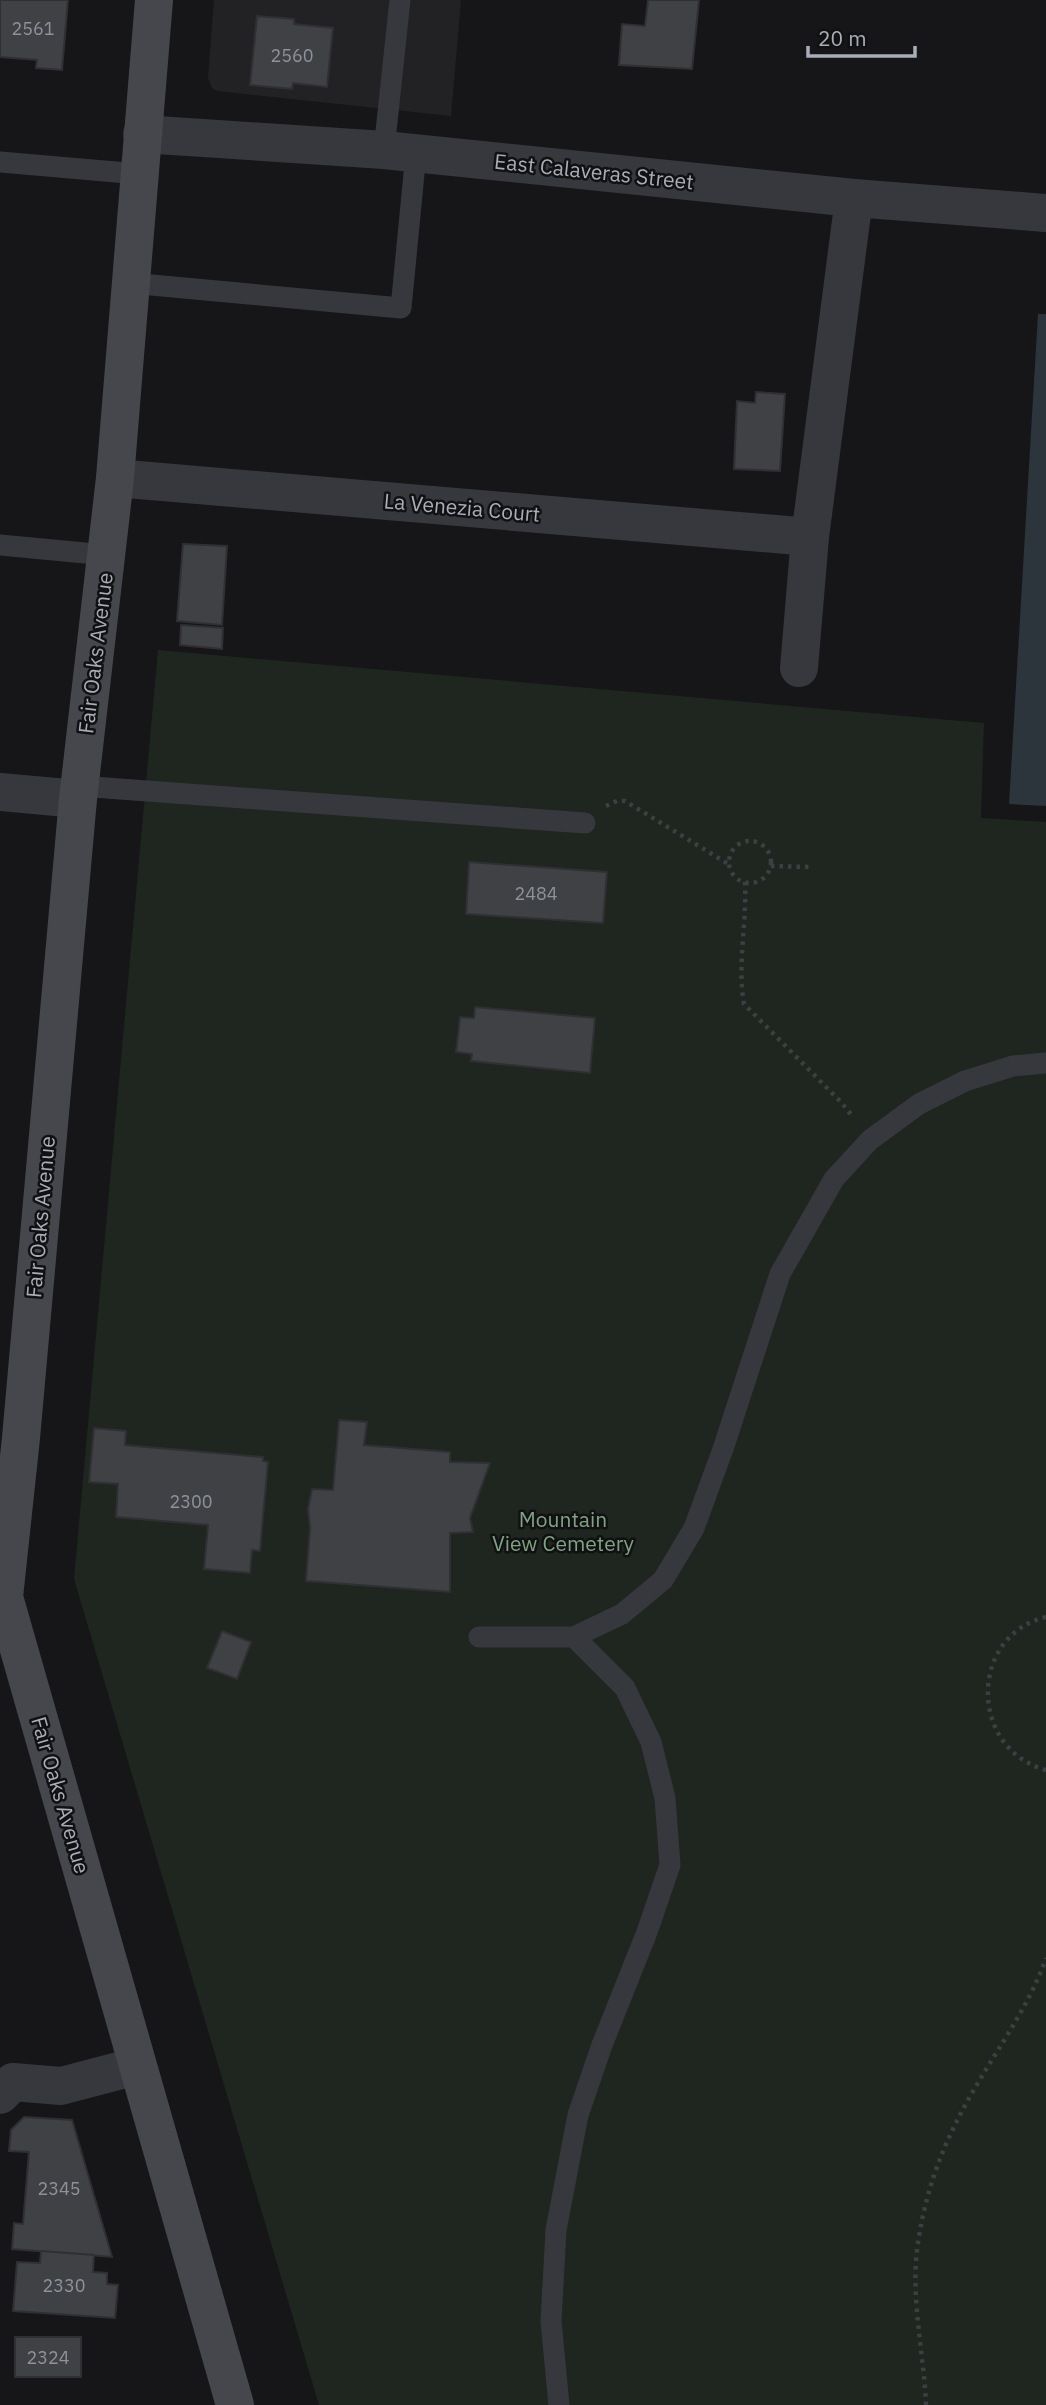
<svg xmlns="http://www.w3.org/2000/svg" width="1046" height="2405" font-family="'IBM Plex Sans',sans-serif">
<rect width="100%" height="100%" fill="#161618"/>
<path fill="#222225" d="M214 0H461L451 116 217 91 212 88 208 78Z"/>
<path fill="#1e261f" d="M158 650 984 723 981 818 1046 822V2405H319L74 1579Z"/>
<path fill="#2c353c" d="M1038 314H1046V806L1009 804Z"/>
<g fill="#404145" stroke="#303034" stroke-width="2">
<path d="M0 0H68L62 70 36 68 37 60 0 57Z"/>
<path d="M648 0H699L692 69 619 65 622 24 645 26Z"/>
<path d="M257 16 294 19V24L333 28 327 87 293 83 292 89 250 85Z"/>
<path d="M756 392 785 394 780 471 734 469 737 401 755 403Z"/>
<path d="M183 544 227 546 222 625 177 621Z"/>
<path d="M181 625 223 628 222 649 180 645Z"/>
<path d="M469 862 607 872 603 923 466 914Z"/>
<path d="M475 1007 595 1018 590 1073 471 1061 472 1054 456 1052 460 1017 474 1018Z"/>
<path d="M339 1420 367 1422 364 1445 450 1452V1462L490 1463 470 1518 473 1532 450 1533V1592L306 1581 310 1528 308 1509 312 1489 333 1490Z"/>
<path d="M94 1428 126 1431 125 1445 263 1457V1461L268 1462 260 1551 252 1550 250 1573 204 1569 208 1525 116 1517 118 1484 89 1482Z"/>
<path d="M222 1631 251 1642 237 1679 207 1668Z"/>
<path d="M24 2117 72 2120 112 2257 12 2249 14 2223 23 2224 29 2152 9 2151 11 2130Z"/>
<path d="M41 2251 94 2255 93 2272 107 2273V2284L118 2285 115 2318 13 2311 17 2262 40 2263Z"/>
<rect x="15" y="2337" width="66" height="40"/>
</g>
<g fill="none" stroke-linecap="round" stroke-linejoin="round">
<g stroke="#3d3f44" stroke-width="4.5" stroke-dasharray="3.5 5" stroke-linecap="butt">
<path d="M606 806 617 801H625L730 865"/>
<circle cx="750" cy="862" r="21"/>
<path d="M771 866 810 867"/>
<path d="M745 882C747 923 737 965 744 1004L841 1102 853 1117"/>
<path d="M1046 1617C969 1635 968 1749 1046 1770"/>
<path d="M926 2405C924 2354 911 2301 917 2250 923 2203 937 2159 959 2117 986 2063 1026 2015 1046 1958"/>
</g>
<g stroke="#37383d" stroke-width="21">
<path d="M384 150 400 0"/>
<path d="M0 162 139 174"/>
<path d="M130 283 401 308 416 153"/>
<path d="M0 545 106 555"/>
<path d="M79 786 585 823"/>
<path d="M479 1637H574L622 1614 663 1580 694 1528 723 1449 780 1274 834 1179 870 1140 919 1104 965 1081 1013 1066 1046 1063"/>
<path d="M559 2405 551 2321 556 2230 578 2115 602 2045 647 1932 670 1865 665 1798 651 1742 625 1688 574 1637"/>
</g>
<g stroke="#37383d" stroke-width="38">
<path d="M142 134 384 150 854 198 1046 213"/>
<path d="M115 478 810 537"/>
<path d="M799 668 810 537 854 198"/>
<path d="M0 2095 13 2082 61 2086 137 2066"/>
</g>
<path stroke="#37383d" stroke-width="38" d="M0 792 78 799"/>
<path stroke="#45474d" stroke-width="38" d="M154 0 115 478 78 799 21 1438 4 1597 235 2405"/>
</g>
<g text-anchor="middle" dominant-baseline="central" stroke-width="5" stroke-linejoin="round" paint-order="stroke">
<g font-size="18" fill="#8e929b">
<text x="33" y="28">2561</text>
<text x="292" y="55">2560</text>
<text x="536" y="893">2484</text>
<text x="191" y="1501">2300</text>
<text x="59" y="2188">2345</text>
<text x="64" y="2285">2330</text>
<text x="48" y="2357">2324</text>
</g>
<g font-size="21" fill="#a8adb8" stroke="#111113">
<text transform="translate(594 171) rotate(6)">East Calaveras Street</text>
<text transform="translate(462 507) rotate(5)">La Venezia Court</text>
<text transform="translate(95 653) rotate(-83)">Fair Oaks Avenue</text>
<text transform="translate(40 1217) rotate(-85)">Fair Oaks Avenue</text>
<text transform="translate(61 1795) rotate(74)">Fair Oaks Avenue</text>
</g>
<g font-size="21" fill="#7fa381" stroke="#111113">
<text x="563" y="1519">Mountain<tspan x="563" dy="24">View Cemetery</tspan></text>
</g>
</g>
<path d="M808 46v10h107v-10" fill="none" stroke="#a8adb8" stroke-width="3.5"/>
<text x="818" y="46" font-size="21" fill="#a8adb8" stroke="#111113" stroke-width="5" paint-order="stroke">20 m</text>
</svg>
